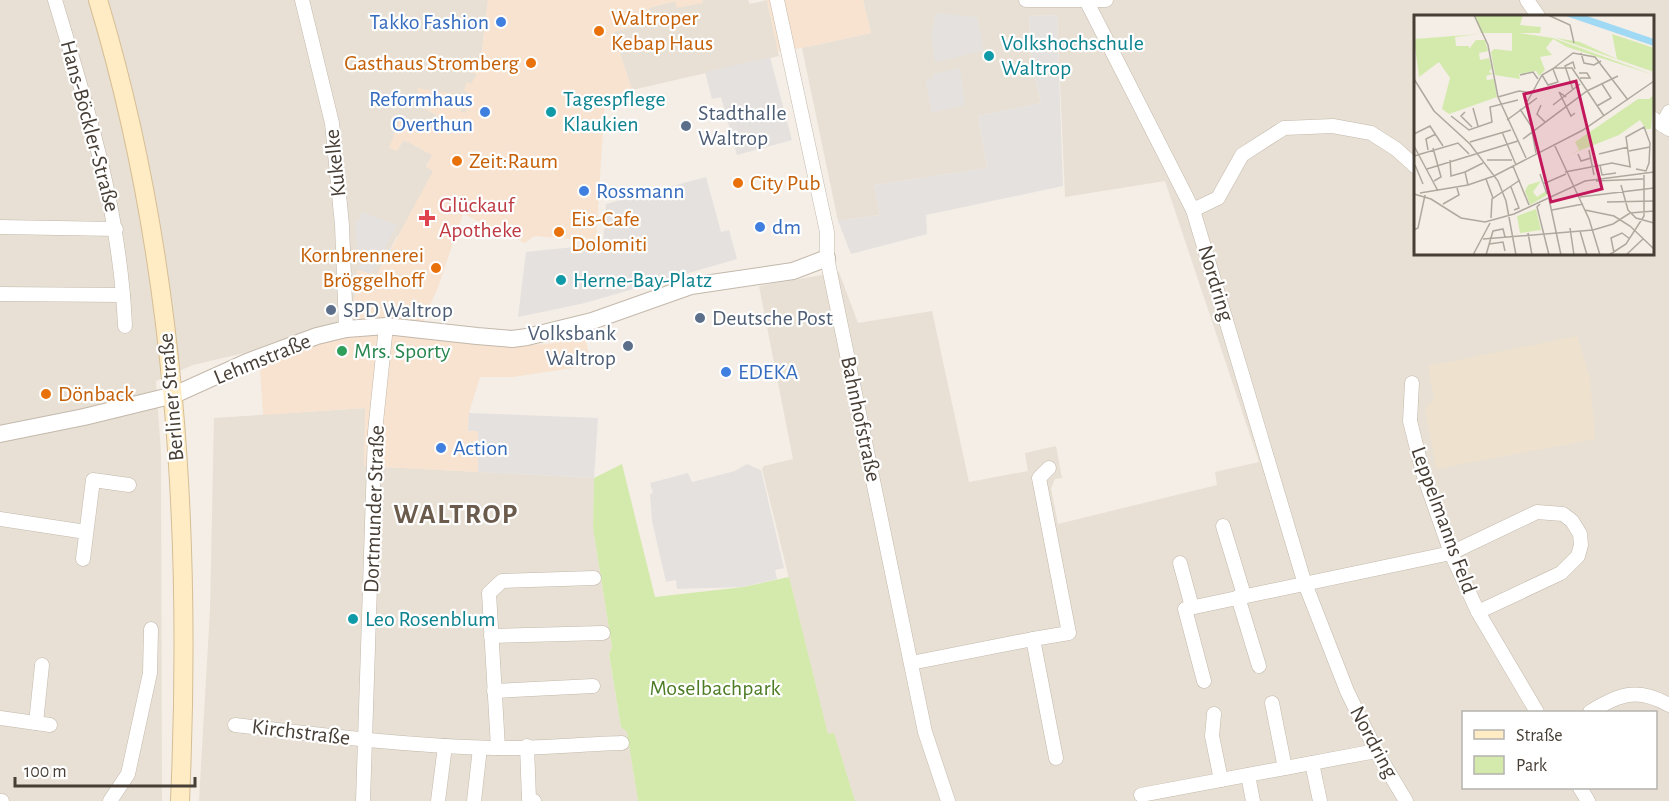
<svg xmlns="http://www.w3.org/2000/svg" width="1669" height="801" font-family="'Alegreya Sans',sans-serif">
<rect width="100%" height="100%" fill="#f4eee6"/>
<g fill="#e8e0d4" fill-rule="evenodd">
<path d="M0 0H488L481 59 477 63 467 62 479 75 465 114 460 111 463 103 420 95 422 100 421 106 454 126 450 135 421 121 404 140 433 155 426 166 435 172 399 236H397L377 275 357 270 358 285 346 329 193 365 156 381 161 453 162 801H0Z"/>
<path d="M702 0H748L750 4 767 0 779 56 632 90 613 32 635 26 633 18 649 8 675 1 677 7 703 2Z"/>
<path d="M863 0H1669V801H855L834 734 828 735 762 469 764 466 793 459 759 286 839 272 858 323 932 311 969 482 1028 471 1025 453 1056 446 1062 478 1055 479 1051 488 1058 524 1217 485 1215 472 1259 462 1165 181 1065 197 1057 15 1029 16 1031 61 1041 103 978 116 987 168 874 185 880 215 838 221 802 48 871 33ZM1416 16H1652V254H1416ZM1464 712H1656V788H1464Z"/>
<path d="M366 408 364 466 594 478 593 528 612 647 609 655 621 727 627 731 638 801H199L210 610 214 418Z"/>
</g>
<g fill="#f7e3d0">
<path d="M488 0H702L703 3 677 8 675 1 649 8 651 14 633 18 635 26 613 32 632 90 605 98 596 241 534 236 525 243 463 214 438 287 420 329 512 339 529 345 548 344 584 335 592 365 513 377H480L469 413 468 430 478 431V472L364 466 365 408 263 415 260 370 317 336 346 329 358 285 357 270 377 275 433 171 426 167 432 155 404 140 397 151 389 148 400 119 421 121 450 135 454 126 420 105 422 100 417 88 464 96 460 111 465 113 471 94 464 90 467 82 471 84 477 74 465 71 466 62 477 63 478 59 481 58Z"/>
<path d="M767 0H863L871 33 802 48 778 51Z"/>
</g>
<path fill="#eee2cf" d="M1577 336 1590 378 1595 439 1436 469 1425 408 1434 400 1428 366Z"/>
<path fill="#d4eaad" d="M622 464 655 597 743 587 789 577 828 734 834 733 855 801H638L627 732 621 727 609 654 612 647 593 528 594 478Z"/>
<g fill="#e5e1de">
<path d="M936 13 977 17 984 51 935 62 931 35Z"/>
<path d="M1057 15 1063 186 926 215 927 234 851 254 838 221 880 215 874 185 987 168 978 116 1041 103 1031 60 1029 16Z"/>
<path d="M770 57 792 140 737 155 721 97 712 99 705 72Z"/>
<path d="M960 68 965 105 931 113 926 80 934 78 933 74Z"/>
<path d="M706 177 721 232 729 230 737 259 585 303 518 317 526 252 603 244 606 204Z"/>
<path d="M362 212 397 225 371 274 359 270 355 221 359 220Z"/>
<path d="M469 413 598 418 594 478 478 472V431H468Z"/>
<path d="M747 464 761 470 784 568 775 570 777 579 743 587 677 589 676 580 666 582 652 521 650 494 653 493 650 483 688 473 692 482 735 471Z"/>
</g>
<g fill="none" stroke-linecap="round" stroke-linejoin="round">
<g stroke="#c3b8ab" stroke-width="15">
<g id="minor">
<path d="M55 0C88 110 120 210 125 326"/>
<path d="M302 0 332 123 342 225 346 329"/>
<path d="M777 0 827 232V258L925 732 948 801"/>
<path d="M1026 0H1106"/>
<path d="M1086 0 1193 210 1304 581 1347 691 1376 751 1406 801"/>
<path d="M1527 0 1538 16"/>
<path d="M1652 118 1669 129"/>
<path d="M1662 125 1669 112"/>
<path d="M1193 210 1218 198 1242 155 1284 128 1333 126 1371 133 1396 149 1416 167"/>
<path d="M0 227 116 229"/>
<path d="M0 294 123 295"/>
<path d="M1412 383 1410 421 1423 473 1451 553 1478 612 1537 712"/>
<path d="M0 519 86 532"/>
<path d="M1223 526 1244 595"/>
<path d="M83 559 93 480 129 485"/>
<path d="M1180 563 1192 607"/>
<path d="M1238 597 1259 666"/>
<path d="M491 636 603 633"/>
<path d="M1033 639 1069 633 1039 478 1049 468"/>
<path d="M911 663 1033 639 1056 758"/>
<path d="M1204 681 1185 609 1451 553 1537 512 1563 514 1572 521 1580 534 1581 545 1578 556 1561 573 1478 612"/>
<path d="M494 691 593 686"/>
<path d="M1272 703 1285 768"/>
<path d="M1590 712C1619 694 1637 687 1669 705"/>
<path d="M1214 714 1212 736 1221 780"/>
<path d="M0 718 50 725"/>
<path d="M36 723 42 665"/>
<path d="M235 725C321 735 407 746 494 748 537 749 580 744 622 743"/>
<path d="M527 746 529 799 534 801"/>
<path d="M498 748 489 593 502 581 594 578"/>
<path d="M1312 763 1320 801"/>
<path d="M1248 775 1253 801"/>
<path d="M1580 788 1588 801"/>
<path d="M1141 795 1376 751"/>
<path d="M0 801H2"/>
<path d="M110 801 128 774 150 673 151 629"/>
<path d="M363 801 375 432 386 326"/>
<path d="M438 801 445 746"/>
<path d="M474 801 480 748"/>
</g>
</g>
<g stroke="#c3b8ab" stroke-width="18">
<path id="tertiary" d="M0 434 84 417 174 395 247 362 317 336 346 329 386 326 477 336 512 339 527 337 592 321 691 286 793 271 827 258"/>
</g>
<g stroke="#d6be94" stroke-width="20">
<path id="secondary" d="M98 0C176 258 192 532 180 801"/>
</g>
<use href="#minor" stroke="#fff" stroke-width="14"/>
<use href="#tertiary" stroke="#fff" stroke-width="16"/>
<use href="#secondary" stroke="#ffecc5" stroke-width="18"/>
</g>
<g fill="#3f7fe0" stroke="#fff" stroke-width="2">
<circle cx="501" cy="22" r="6"/>
<circle cx="485" cy="112" r="6"/>
<circle cx="584" cy="191" r="6"/>
<circle cx="760" cy="227" r="6"/>
<circle cx="726" cy="372" r="6"/>
<circle cx="441" cy="448" r="6"/>
</g>
<g fill="#e8710a" stroke="#fff" stroke-width="2">
<circle cx="599" cy="31" r="6"/>
<circle cx="531" cy="63" r="6"/>
<circle cx="457" cy="161" r="6"/>
<circle cx="738" cy="183" r="6"/>
<circle cx="559" cy="232" r="6"/>
<circle cx="436" cy="268" r="6"/>
<circle cx="46" cy="394" r="6"/>
</g>
<g fill="#0f9aa8" stroke="#fff" stroke-width="2">
<circle cx="989" cy="56" r="6"/>
<circle cx="551" cy="112" r="6"/>
<circle cx="561" cy="280" r="6"/>
<circle cx="353" cy="619" r="6"/>
</g>
<g fill="#5c6f8a" stroke="#fff" stroke-width="2">
<circle cx="686" cy="126" r="6"/>
<circle cx="331" cy="310" r="6"/>
<circle cx="700" cy="318" r="6"/>
<circle cx="628" cy="346" r="6"/>
</g>
<path fill="#e0444e" stroke="#fff" stroke-width="2" d="M424 209h6v6h6v6h-6v6h-6v-6h-6v-6h6z"/>
<circle fill="#2e9e5b" stroke="#fff" stroke-width="2" cx="342" cy="351" r="6"/>
<g text-anchor="middle" dominant-baseline="central" stroke-width="4.5" stroke-linejoin="round" paint-order="stroke">
<g font-size="22" fill="#c56008" stroke="#fff" text-anchor="start">
<text x="611" y="18">Waltroper<tspan x="611" dy="25">Kebap Haus</tspan></text>
<text x="519" y="63" text-anchor="end">Gasthaus Stromberg</text>
<text x="469" y="161">Zeit:Raum</text>
<text x="750" y="183">City Pub</text>
<text x="571" y="219">Eis-Cafe<tspan x="571" dy="25">Dolomiti</tspan></text>
<text x="424" y="255" text-anchor="end">Kornbrennerei<tspan x="424" dy="25">Bröggelhoff</tspan></text>
<text x="58" y="394">Dönback</text>
</g>
<g font-size="22" fill="#366cbe" stroke="#fff" text-anchor="start">
<text x="489" y="22" text-anchor="end">Takko Fashion</text>
<text x="473" y="99" text-anchor="end">Reformhaus<tspan x="473" dy="25">Overthun</tspan></text>
<text x="596" y="191">Rossmann</text>
<text x="772" y="227">dm</text>
<text x="738" y="372">EDEKA</text>
<text x="453" y="448">Action</text>
</g>
<g font-size="22" fill="#0d838f" stroke="#fff" text-anchor="start">
<text x="1001" y="43">Volkshochschule<tspan x="1001" dy="25">Waltrop</tspan></text>
<text x="563" y="99">Tagespflege<tspan x="563" dy="25">Klaukien</tspan></text>
<text x="573" y="280">Herne-Bay-Platz</text>
<text x="365" y="619">Leo Rosenblum</text>
</g>
<g font-size="22" fill="#4e5e75" stroke="#fff" text-anchor="start">
<text x="698" y="113">Stadthalle<tspan x="698" dy="25">Waltrop</tspan></text>
<text x="343" y="310">SPD Waltrop</text>
<text x="712" y="318">Deutsche Post</text>
<text x="616" y="333" text-anchor="end">Volksbank<tspan x="616" dy="25">Waltrop</tspan></text>
</g>
<g font-size="22" fill="#473e35" stroke="#fff">
<text transform="translate(90 126) rotate(75)">Hans-Böckler-Straße</text>
<text transform="translate(335 163) rotate(-96)">Kukelke</text>
<text transform="translate(1216 283) rotate(73)">Nordring</text>
<text transform="translate(262 359) rotate(-22)">Lehmstraße</text>
<text transform="translate(171 397) rotate(-95)">Berliner Straße</text>
<text transform="translate(861 419) rotate(78)">Bahnhofstraße</text>
<text transform="translate(374 509) rotate(-88)">Dortmunder Straße</text>
<text transform="translate(1444 520) rotate(70)">Leppelmanns Feld</text>
<text transform="translate(301 732) rotate(7)">Kirchstraße</text>
<text transform="translate(1374 742) rotate(62)">Nordring</text>
</g>
<g font-size="22" fill="#be3a42" stroke="#fff" text-anchor="start">
<text x="439" y="205">Glückauf<tspan x="439" dy="25">Apotheke</tspan></text>
</g>
<g font-size="22" fill="#27864d" stroke="#fff" text-anchor="start">
<text x="354" y="351">Mrs. Sporty</text>
</g>
<g font-size="22" fill="#4e7c25" stroke="#fff">
<text x="715" y="688">Moselbachpark</text>
</g>
<g font-size="28" font-weight="bold" letter-spacing="1.5" fill="#6a5b4c" stroke="#fff">
<text x="456" y="515">WALTROP</text>
</g>
</g>
<g transform="translate(1414 15)">
<rect width="240" height="240" fill="#f4eee6"/>
<path d="M60 0H109L106 10 127 12 126 18H67ZM98 17 139 23 240 60 153 32 139 24 132 33 138 40 126 42 131 55 125 61 122 56 105 59 106 64 81 60 77 37 80 34 98 36ZM66 19 41 22 42 31H55V34L62 25H71L74 36 65 38 66 45 75 43 78 53 75 57 79 59 72 61 73 65 80 64 83 82 35 99 28 94 36 63 25 47 5 62 0 24ZM198 19 240 33V57L142 23 166 27 203 44ZM240 80 237 114H232L226 105 205 120 157 139 165 135 161 127 224 84H235ZM127 166 119 177 123 182 132 176 133 180 116 190 111 176 114 170ZM122 194 127 215 106 218 103 201Z" fill="#d4eaad"/>
<path d="M149 0H170L240 24V31Z" fill="#9fd9f4"/>
<path fill="none" stroke="#afa89f" stroke-width="1.5" d="M60 0 74 30 84 82 112 143M134 0 156 10 160 28M167 38 170 48 180 50 187 46M140 53 159 38 181 42 214 85M165 58H173L176 63H166M106 60 119 57 124 64M128 60 134 70 144 67 139 54M0 64 20 96 56 129 84 166 92 186 102 240M159 75 151 51 159 47 161 54M84 82 105 76 118 78M152 82 145 77 157 101 161 98M113 87 128 60 140 53H158L190 101M127 90 123 99 131 107M139 90 166 69M183 91 197 83 188 69M59 93 64 111M106 94 117 111 122 138M51 97 47 101 58 112M37 101 55 115 78 107 76 92 104 85M93 105 123 83M88 117 102 150M0 119 16 111 29 131M109 124 173 76 204 61M56 127 97 115M140 129 175 204 186 240M0 131 24 176M19 133 27 162 20 166M14 135 12 124 22 119M175 135 180 160M215 136 236 132M164 139 167 146 177 143M185 139 214 132M0 141 44 128 55 139M36 145 37 161 51 157M73 145H98M1 150 9 169M186 150 188 160 202 158M99 151 115 190M216 151 212 122 230 112 236 128 235 148 232 156 222 154M13 154 104 126M151 157 198 148 217 152M126 159 133 179M72 164 79 183M182 166 229 164M129 169 152 159M54 170 51 157 69 148M207 170 214 195 222 203 240 208M97 172 105 193 100 195M6 178 54 170 80 161 169 115 240 66M0 179 17 184 47 203 71 207 100 199 171 166 240 157M166 182 240 173M135 184 147 240M193 187 240 186M29 189 45 180 43 173M126 189 123 192 135 240M138 195 169 189M171 195 200 201 216 211 240 234M77 203 78 184 106 165M156 213 160 240M0 215 4 213 11 180M166 216 173 240M114 218 118 240M69 224 179 215 199 209 216 198 240 196M75 229 89 227 91 236M200 238 197 223 208 218 216 224M59 240 76 208M72 240 79 216 89 214 91 222M195 240 212 229 230 201V160M212 240 229 224"/>
<path fill="#c2185b" fill-opacity="0.15" stroke="#c2185b" stroke-width="3" d="M162 66 188 174 137 187 110 79Z"/>
<rect width="240" height="240" fill="none" stroke="#473e35" stroke-width="3"/>
</g>
<rect x="1462" y="711" width="195" height="78" fill="#ffffff" stroke="#b5b2ae" stroke-width="1.5"/>
<rect x="1474" y="730" width="30" height="9" fill="#ffecc5" stroke="#b5b2ae" stroke-width="1.5"/>
<text x="1516" y="741" font-size="18" fill="#473e35">Straße</text>
<rect x="1474" y="756" width="30" height="18" fill="#d4eaad" stroke="#b5b2ae" stroke-width="1.5"/>
<text x="1516" y="771" font-size="18" fill="#473e35">Park</text>
<path d="M15 777v9h180v-9" fill="none" stroke="#473e35" stroke-width="3"/>
<text x="24" y="777" font-size="18" fill="#473e35" stroke="#ffffff" stroke-width="4.5" paint-order="stroke">100 m</text>
</svg>
